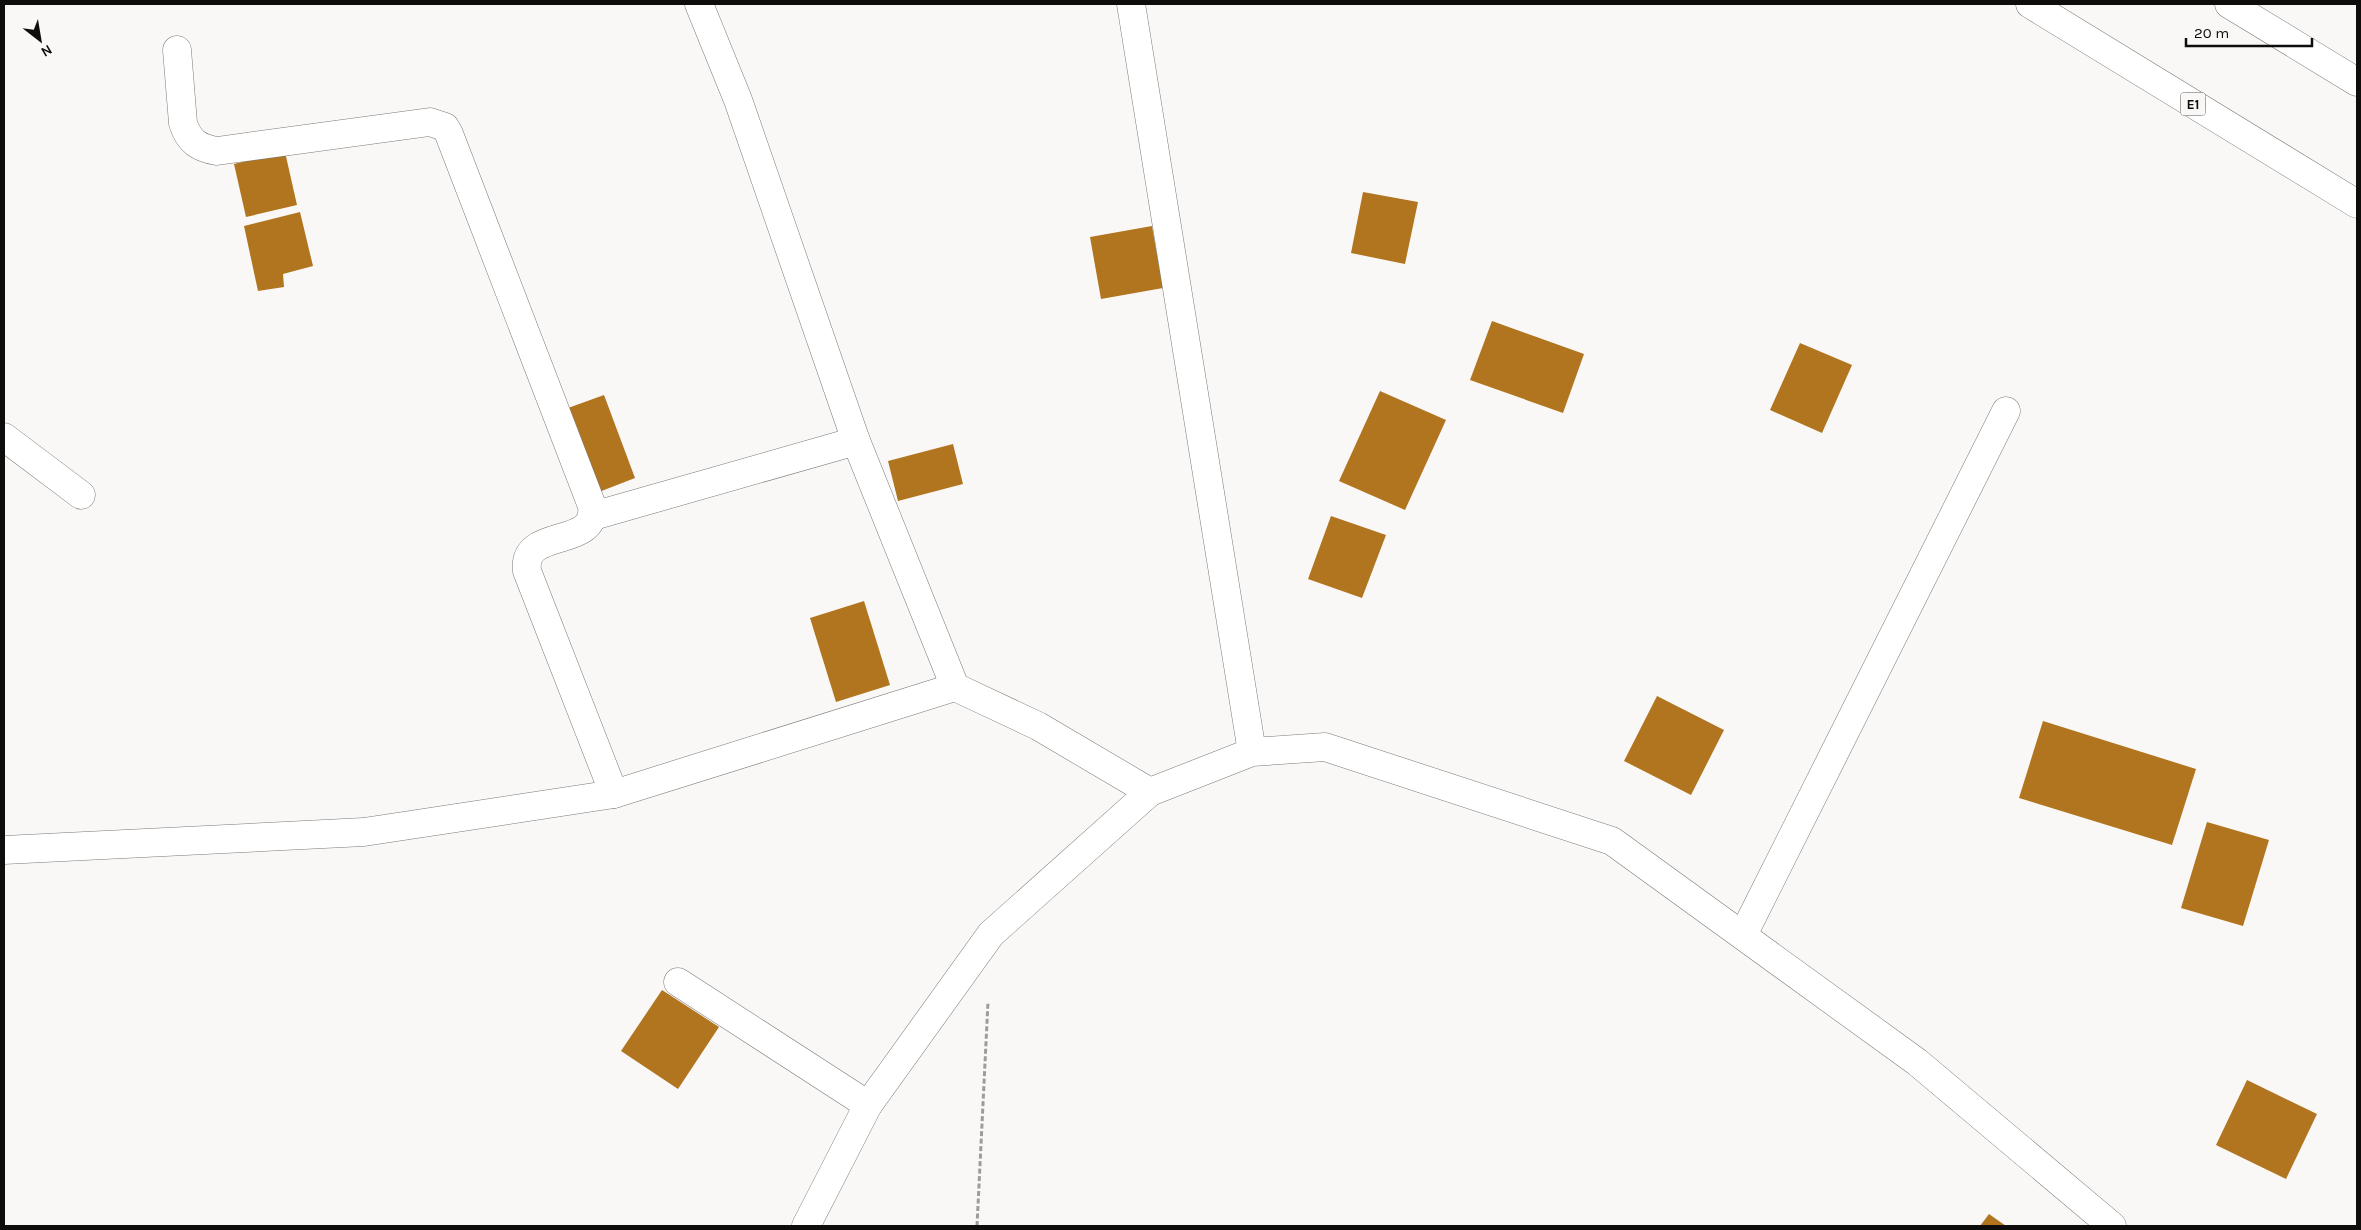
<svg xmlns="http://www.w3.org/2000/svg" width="2361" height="1230" font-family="Karla,sans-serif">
<rect width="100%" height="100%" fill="#faf8f6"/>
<g fill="#b1751f">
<path d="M285 152 297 205 246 217 234 164Z"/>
<path d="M1363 192 1418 202 1405 264 1351 253Z"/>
<path d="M300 212 313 266 283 274 284 287 258 291 244 226Z"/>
<path d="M1152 226 1163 288 1101 299 1090 237Z"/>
<path d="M1492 321 1584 354 1563 413 1470 380Z"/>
<path d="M1800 343 1852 365 1822 433 1770 410Z"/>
<path d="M1380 391 1446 420 1405 510 1339 481Z"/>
<path d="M604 395 635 478 599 492 568 408Z"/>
<path d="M953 444 963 484 898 501 888 461Z"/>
<path d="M1331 516 1386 535 1362 598 1308 579Z"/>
<path d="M864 601 890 685 836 702 810 618Z"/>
<path d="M1657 696 1724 730 1691 795 1624 761Z"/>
<path d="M2043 721 2196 769 2172 845 2019 798Z"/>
<path d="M2207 822 2269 840 2243 926 2181 908Z"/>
<path d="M662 990 719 1027 678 1089 621 1051Z"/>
<path d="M2247 1080 2317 1114 2286 1179 2216 1145Z"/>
<path d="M1989 1214 2006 1226H1980Z"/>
</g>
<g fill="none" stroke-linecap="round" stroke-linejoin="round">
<g stroke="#7c7a78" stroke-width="29">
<g id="minor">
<path d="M699 4 738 100 856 441 955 687 1038 726 1150 792 1252 752 1325 747 1612 841 1917 1062 2112 1226"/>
<path d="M1131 4 1252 752"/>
<path d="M177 50 183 123C189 142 199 148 217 151L430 122 445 127 449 134 592 506C598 550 521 526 527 571L614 794"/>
<path d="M4 437 81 495"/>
<path d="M593 516 856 441"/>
<path d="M4 850 364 832 614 794 955 687"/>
<path d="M1743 935 2006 411"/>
<path d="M678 982 868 1105 991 934 1150 792"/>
<path d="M806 1226 868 1105"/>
</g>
</g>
<g stroke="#7c7a78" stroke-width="29">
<g id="highway">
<path d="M2030 4 2357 204"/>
<path d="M2229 4 2357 82"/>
</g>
</g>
<path stroke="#9e9c9b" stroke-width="3" stroke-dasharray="5 2.5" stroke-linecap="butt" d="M977 1226 988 1002"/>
<use href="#minor" stroke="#fff" stroke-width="28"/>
<use href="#highway" stroke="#fff" stroke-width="28"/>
</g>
<g text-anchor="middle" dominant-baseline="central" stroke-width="4.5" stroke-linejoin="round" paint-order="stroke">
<rect fill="#faf8f6" stroke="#555452" stroke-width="1" x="2180.5" y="92.5" width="25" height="23" rx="4"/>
<g font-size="14" font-weight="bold" fill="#0e0d0c">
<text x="2193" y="104">E1</text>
</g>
</g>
<rect width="2361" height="1230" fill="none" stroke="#0e0d0c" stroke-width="10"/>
<g transform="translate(40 40) rotate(149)" stroke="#faf8f6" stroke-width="4" paint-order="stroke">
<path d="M0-4L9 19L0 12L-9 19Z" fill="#0e0d0c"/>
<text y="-8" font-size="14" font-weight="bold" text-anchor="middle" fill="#0e0d0c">N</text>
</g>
<path d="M2186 38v8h126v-8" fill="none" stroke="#0e0d0c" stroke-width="2.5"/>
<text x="2194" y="38" font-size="15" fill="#0e0d0c" stroke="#faf8f6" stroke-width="4" paint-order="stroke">20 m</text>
</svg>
